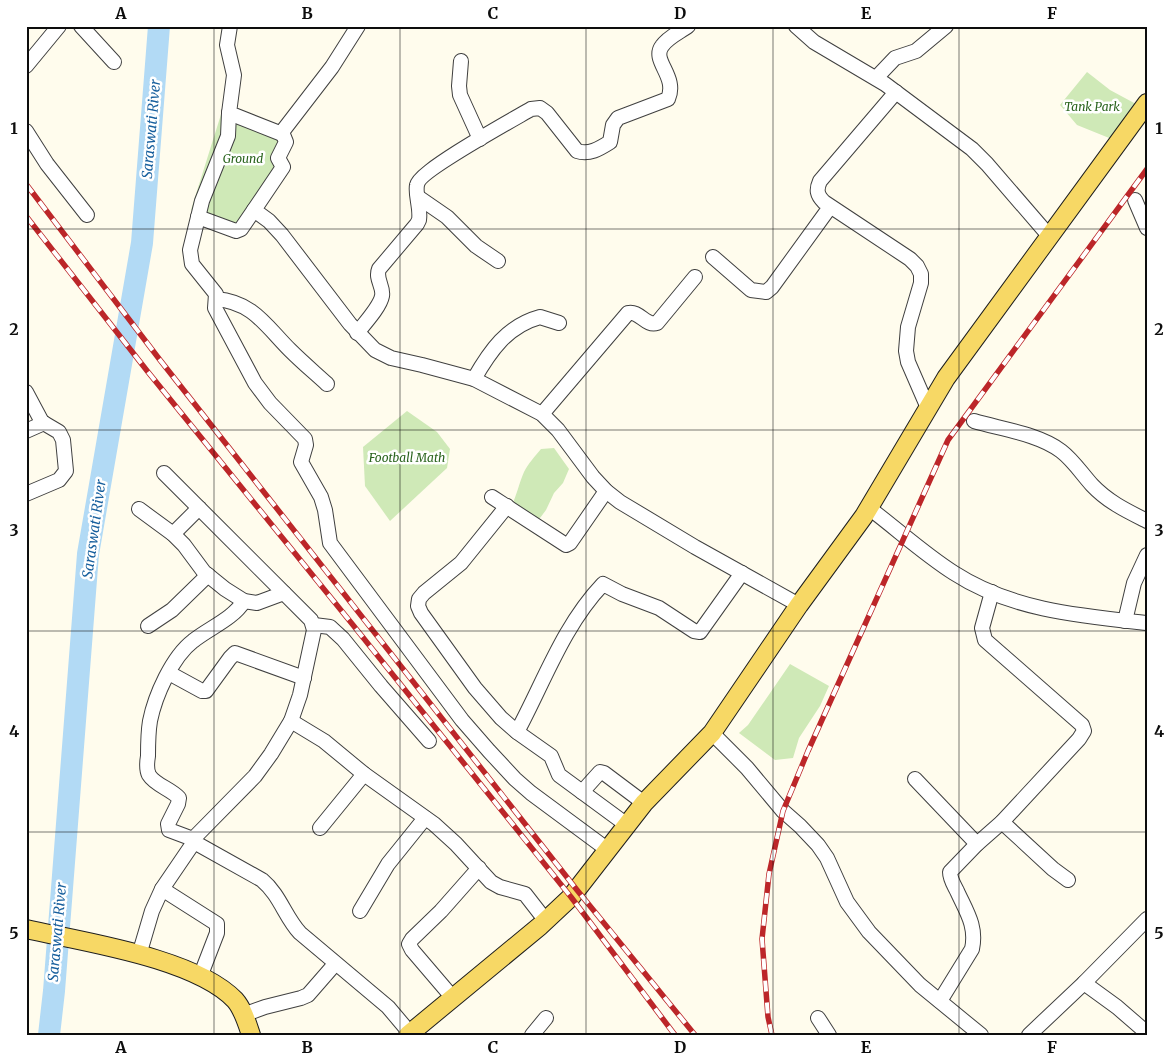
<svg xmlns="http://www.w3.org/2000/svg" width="1173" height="1061" font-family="Merriweather,serif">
<rect width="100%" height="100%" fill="#fffced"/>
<g fill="#cfe9b7">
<path d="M1087 72 1110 90 1136 104 1119 142 1077 125 1060 105Z"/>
<path d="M223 108 291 142 239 229 191 210Z"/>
<path d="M407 411 437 432 450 449 447 468 390 521 365 486 363 447Z"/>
<path d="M554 448 569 469 563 483 554 493 546 510 537 522 511 507C517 495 519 483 524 472 528 464 535 456 541 449Z"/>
<path d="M790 664 829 686 820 706 799 738 793 758 775 760 739 733 748 725Z"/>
</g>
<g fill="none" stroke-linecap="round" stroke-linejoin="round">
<path stroke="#b2daf5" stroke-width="22" d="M49 1035 54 991 88 554 142 243 159 26"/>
<g stroke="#404040" stroke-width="16">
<g id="minor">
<path d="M81 26 114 62"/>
<path d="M230 26 227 45 234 75 229 113 282 134"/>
<path d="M358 26 332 67 282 132 286 142 278 158 283 167 254 210 269 221 282 235 350 324 375 350 391 358 422 365 474 379 542 414 558 430 593 477 606 491 620 502 695 547 799 605"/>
<path d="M796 26 814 42 885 84 972 149 987 164 1050 237"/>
<path d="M461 61 459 86 460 95 480 139"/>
<path d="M26 66 59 26"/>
<path d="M876 78 895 58 916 51 946 26"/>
<path d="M896 92 820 181C816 190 817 195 824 202L910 259 917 266 921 274V283L908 327 906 351 908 362 928 408"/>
<path d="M229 113 228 136 202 201 190 250 192 264 216 294 215 308 255 383 270 403 305 439 306 445 301 462 321 497 325 510 330 543 462 720 489 751 515 779 531 793 608 850"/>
<path d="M26 131 47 164 87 215"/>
<path d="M418 197 447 217 476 246 498 261"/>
<path d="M1135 200 1147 228"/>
<path d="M198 217 236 231 241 229 254 210"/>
<path d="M713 257 751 290 766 292 772 287 830 207"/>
<path d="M216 299C253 302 266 326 290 350 302 362 315 373 327 384"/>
<path d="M357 333C364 324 380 307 382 296 384 287 375 279 379 269L417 224 419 220C421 208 415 195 417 185 419 171 514 119 531 109L540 108 547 113 577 151C589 155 599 149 610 142L613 125 618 118 668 99C678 76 651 61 662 46 668 37 680 32 688 26"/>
<path d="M474 379C490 351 507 326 540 317L559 323"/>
<path d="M26 392 42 422 59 432 63 440 66 471 59 480 26 494"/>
<path d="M542 414 628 313C639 310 646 327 657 323L695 277"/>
<path d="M974 421C1001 429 1039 434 1061 451 1073 460 1082 474 1092 485 1108 502 1127 511 1147 521"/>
<path d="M26 431 44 423"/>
<path d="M164 473 311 620 314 630 300 695 291 721 271 754 255 776 193 839 194 842 262 880C280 895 285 917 300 933L388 1007 410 1033"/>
<path d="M492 497 566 545 570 543 606 491"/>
<path d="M507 506 461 563 424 593 419 599 418 606 421 613 475 688 501 718 517 732 551 756 559 775 627 825"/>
<path d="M869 508C897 529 924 554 954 573 1011 610 1080 616 1147 623"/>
<path d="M139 509 173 534 184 545 204 572 225 589 244 601 257 603 284 593"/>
<path d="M173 534 199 508"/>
<path d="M1125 621 1134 583 1147 555"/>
<path d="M314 625 330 627 343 639 381 686 429 741"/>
<path d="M148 626 172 610 208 575"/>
<path d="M169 673 202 691H206L230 658 235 653 304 678"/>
<path d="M291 721 324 741 364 774 434 824 456 844 491 882 500 887 525 894 546 921"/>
<path d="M517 732C544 682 563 626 603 584L622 594 659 608 694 631 700 632 742 573"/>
<path d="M712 733 747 768 783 811 800 826 818 845 827 858 847 902 869 932 920 985 981 1035"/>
<path d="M915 779 977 844"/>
<path d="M582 792 600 772 604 773 644 803"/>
<path d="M1002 822 1053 869 1068 880"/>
<path d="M320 828 364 774"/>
<path d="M193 839 169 830 168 824 178 804 179 798C171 789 155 785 149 775 146 769 147 762 148 756 148 744 148 733 150 721 155 696 172 657 193 641 209 628 233 619 244 601"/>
<path d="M162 889 217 924V933L200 977"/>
<path d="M360 911 388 864 425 818"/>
<path d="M139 955 152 911 162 889 194 842"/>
<path d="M1084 983 1117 1007 1147 1033"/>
<path d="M453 998 412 950 409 944 412 939 441 911 479 868"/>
<path d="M940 1001 972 949C977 926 966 911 957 891 954 885 950 879 950 872L977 844 1002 822 1079 739 1084 731 1082 725 985 640 982 628 992 592"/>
<path d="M243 1015 265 1007 301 998 308 995 335 964"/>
<path d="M818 1018 829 1035"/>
<path d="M532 1035 546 1018"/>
<path d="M1029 1035 1084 983 1147 919"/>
</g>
</g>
<g stroke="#1e1e1e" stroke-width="20">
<g id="major">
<path d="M26 929C83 942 195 958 235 1000 243 1009 247 1023 251 1035"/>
<path d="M408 1035 540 926 571 897 644 803 712 733 799 605 864 516 946 378 1147 103"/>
</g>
</g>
<use href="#minor" stroke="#fff" stroke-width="14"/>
<use href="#major" stroke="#f7d865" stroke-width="18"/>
<g stroke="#bc2629" stroke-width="5.5">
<g id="rail">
<path d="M26 184 160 360 577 890 695 1035"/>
<path d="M26 216 148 372 353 625 571 897 675 1035"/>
<path d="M772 1035 768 1017 762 939 769 874 783 811 808 751 948 440 1147 169"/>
</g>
</g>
<use href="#rail" stroke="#fff" stroke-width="4" stroke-dasharray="11" stroke-linecap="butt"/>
</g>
<path fill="none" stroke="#0d0d0d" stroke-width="1" stroke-opacity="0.55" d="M214 26V1035M400 26V1035M586 26V1035M773 26V1035M959 26V1035M26 229H1147M26 430H1147M26 631H1147M26 832H1147"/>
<g text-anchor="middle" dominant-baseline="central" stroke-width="5" stroke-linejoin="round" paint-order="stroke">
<g font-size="12" font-style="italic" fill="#2a641e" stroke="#fff">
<text x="1092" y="106">Tank Park</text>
<text x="243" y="158">Ground</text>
<text x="407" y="457">Football Math</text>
</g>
<g font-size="14" font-style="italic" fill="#175f9d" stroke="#fff">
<text transform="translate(151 129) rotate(-85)">Saraswati River</text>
<text transform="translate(94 529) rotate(-82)">Saraswati River</text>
<text transform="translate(57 932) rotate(-85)">Saraswati River</text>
</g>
</g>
<rect width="1173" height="1061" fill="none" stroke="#ffffff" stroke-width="55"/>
<rect x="28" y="28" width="1118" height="1006" fill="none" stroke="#0d0d0d" stroke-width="2"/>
<g font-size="16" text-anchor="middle" font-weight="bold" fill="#0d0d0d">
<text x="121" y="19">A</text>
<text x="307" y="19">B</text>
<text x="493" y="19">C</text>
<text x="680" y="19">D</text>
<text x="866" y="19">E</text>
<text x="1052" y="19">F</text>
<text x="14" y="134">1</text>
<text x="1159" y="134">1</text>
<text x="14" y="335">2</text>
<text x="1159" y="335">2</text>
<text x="14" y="536">3</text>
<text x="1159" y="536">3</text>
<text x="14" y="737">4</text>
<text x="1159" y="737">4</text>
<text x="14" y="939">5</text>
<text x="1159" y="939">5</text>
<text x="121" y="1053">A</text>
<text x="307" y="1053">B</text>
<text x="493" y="1053">C</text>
<text x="680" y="1053">D</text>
<text x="866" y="1053">E</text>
<text x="1052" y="1053">F</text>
</g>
</svg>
